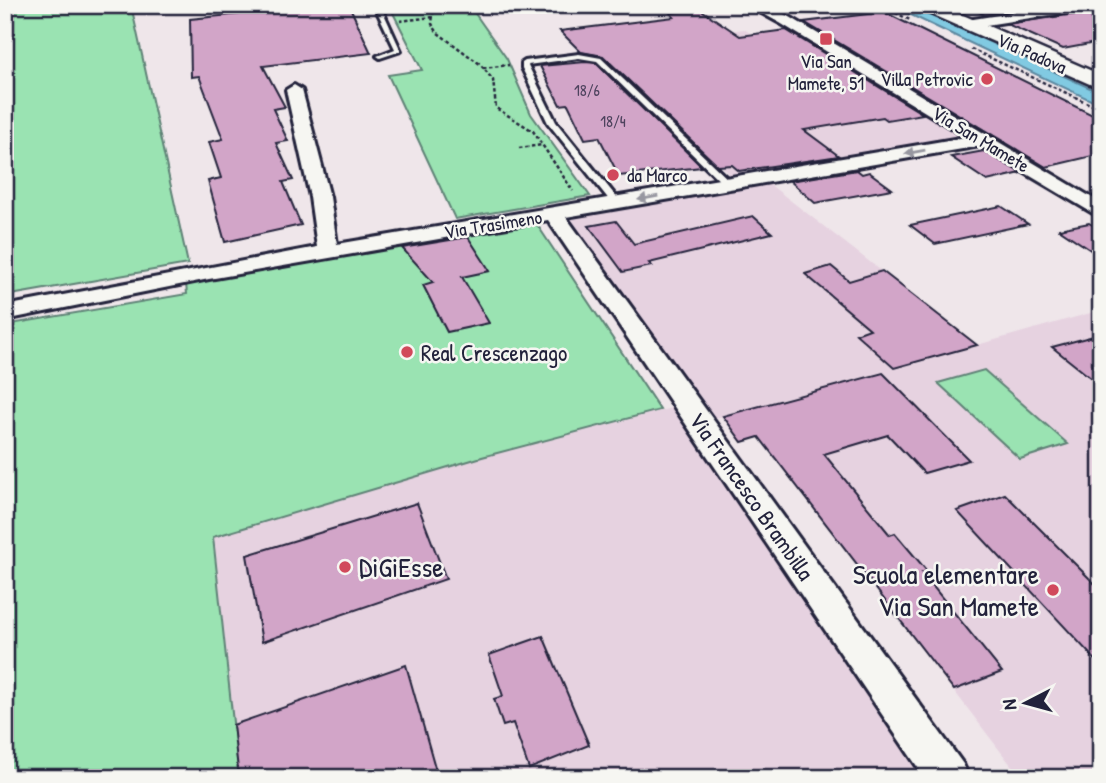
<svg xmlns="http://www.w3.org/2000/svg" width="1106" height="783" font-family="'Patrick Hand',sans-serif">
<rect width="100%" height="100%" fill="#efe6ea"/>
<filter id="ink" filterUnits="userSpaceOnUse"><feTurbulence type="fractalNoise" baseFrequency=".0143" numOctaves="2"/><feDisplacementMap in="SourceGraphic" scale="14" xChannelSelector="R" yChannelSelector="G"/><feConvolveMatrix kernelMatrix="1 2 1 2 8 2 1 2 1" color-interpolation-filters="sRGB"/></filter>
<g filter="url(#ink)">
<g fill="#e6d2e0">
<path d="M744 29 784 56 833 49 982 140 738 182 627 77 684 37Z"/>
<path d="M764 180 977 345 1101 310V778H1021L759 437 742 442 723 416 703 421 560 216Z"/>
<path d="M687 404 949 778H239L213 537 482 457Z"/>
</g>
<g fill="#9ae3b2" stroke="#5e8276" stroke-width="2">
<path d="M12 5H131L188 264 5 296V72Z"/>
<path d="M389 5H469L507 59 531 114 590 196 455 219 388 75 422 70Z"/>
<path d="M536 223 660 410 482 457 213 537 239 778H5V325L187 294 186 284Z"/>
<path d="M984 370 1068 444 1020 459 938 383Z"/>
</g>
<path fill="#81cae2" stroke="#5b879f" stroke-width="2" d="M890 5H909L1101 93V105Z"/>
<g fill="#d2a5c8" stroke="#22223b" stroke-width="2">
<path d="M335 5H349L371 53 263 66 285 107 273 109 288 141 276 143 293 180 283 182 301 225 225 242 208 181 221 178 209 142 223 139 199 76 191 77 190 19Z"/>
<path d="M963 5H1044L985 15Z"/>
<path d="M1098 5H1101V42L1063 49 1007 24 1089 12Z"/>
<path d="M700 9 740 36 786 30 923 114 887 120 883 117 804 130 839 156 739 171 732 165 718 166 603 56 581 52 560 31 674 17 670 13Z"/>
<path d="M884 12 1101 119V154L1046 167 804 22Z"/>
<path d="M585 62 596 63 702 167 619 176 599 137 585 139 568 104 560 105 540 66Z"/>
<path d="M984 151 1021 173 987 181 951 157Z"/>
<path d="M857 170 862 174 869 172 892 189 815 203 790 181Z"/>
<path d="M1001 206 1028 224 935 244 910 225Z"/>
<path d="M753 216 772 233 649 263 652 266 623 272 589 226 616 221 634 244Z"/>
<path d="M1089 223 1101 230V257L1059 229Z"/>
<path d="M468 237 490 271 462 277 489 323 447 332 423 285 433 282 402 248Z"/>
<path d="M831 266 849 281 882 271 977 345 894 368 856 334 870 329 805 274Z"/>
<path d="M1101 334V386L1052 347Z"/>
<path d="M883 373 969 460 924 473 888 435 824 454 890 535 895 533 927 571 922 573 1002 672 954 690 759 437 742 442 723 416Z"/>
<path d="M1005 494 1101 590V666L957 511Z"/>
<path d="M417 503 446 579 262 642 247 555Z"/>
<path d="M543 636 589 745 529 769 513 723 503 726 494 699 503 696 489 655Z"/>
<path d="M406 665 438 778H239L233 725Z"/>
</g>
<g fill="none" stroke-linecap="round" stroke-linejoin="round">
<g stroke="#22223b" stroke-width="6">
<g id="lane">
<path d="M374 5H380L401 51 380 58 377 56 395 49Z"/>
<path d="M579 54 601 58 731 182V186H725L597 61 579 58 528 65 556 122 622 204 620 206H614L548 123 522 68V63L525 61Z"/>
</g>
</g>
<g stroke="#22223b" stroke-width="6">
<g id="street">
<path d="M747 5H764L790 17 1101 203V218L980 146 566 217 963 764 969 778H925L548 220 209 279 5 320V306L317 247 310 197 286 90 294 85 302 90 330 197 337 244 966 137 780 23Z"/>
<path d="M1063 5H1095L1089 9 967 28 960 24 967 20Z"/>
</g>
</g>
<g stroke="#22223b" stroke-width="5">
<path id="secondary" d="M916 5H940L1101 75V89L919 9Z"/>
</g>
<g stroke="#22223b" stroke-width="2.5" stroke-dasharray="3.5 2.5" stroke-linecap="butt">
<path d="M434 5 432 24 438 33 480 64 493 80 496 108 533 131 573 191"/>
<path d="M890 10 910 20"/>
<path d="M400 21 433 17"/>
<path d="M971 49 1101 109"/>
<path d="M483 68 509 65"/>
<path d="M519 148 542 145"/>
</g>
<use href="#lane" fill="#f6f6f2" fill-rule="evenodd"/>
<use href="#street" fill="#f6f6f2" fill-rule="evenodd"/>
<use href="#secondary" fill="#f6f6f2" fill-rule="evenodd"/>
</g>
<defs><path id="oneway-solid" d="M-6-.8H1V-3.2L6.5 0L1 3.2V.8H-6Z" transform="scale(1.75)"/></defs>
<g fill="#9797a0">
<use href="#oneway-solid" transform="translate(915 152) rotate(170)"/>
<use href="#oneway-solid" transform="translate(648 198) rotate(170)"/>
</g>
</g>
<g fill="#d1495b" stroke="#f6f6f2" stroke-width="2.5">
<rect x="819" y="32" width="14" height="14" rx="3.5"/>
<circle cx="987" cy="79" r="7"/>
<circle cx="613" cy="175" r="7"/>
<circle cx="407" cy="352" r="7"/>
<circle cx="345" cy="567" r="7"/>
<circle cx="1053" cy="590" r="7"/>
</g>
<g text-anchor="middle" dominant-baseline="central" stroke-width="5" stroke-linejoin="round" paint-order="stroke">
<g font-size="16" fill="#4e435e">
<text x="587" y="90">18/6</text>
<text x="613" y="121">18/4</text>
</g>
<g font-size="19" fill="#22223b" stroke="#f6f6f2">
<text transform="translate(1032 53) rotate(24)">Via Padova</text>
<text transform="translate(981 139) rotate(31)">Via San Mamete</text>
<text transform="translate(493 224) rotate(-9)">Via Trasimeno</text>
</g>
<g font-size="19" fill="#22223b" stroke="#f6f6f2">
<text x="826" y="61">Via San<tspan x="826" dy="22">Mamete, 51</tspan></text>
<text x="973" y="79" text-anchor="end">Villa Petrovic</text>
<text x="627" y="175" text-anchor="start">da Marco</text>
</g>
<g font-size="23" fill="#22223b" stroke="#f6f6f2" text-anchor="start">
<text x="421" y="352">Real Crescenzago</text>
</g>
<g font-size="23" fill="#22223b" stroke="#f6f6f2">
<text transform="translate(752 496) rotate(55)">Via Francesco Brambilla</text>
</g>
<g font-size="28" fill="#22223b" stroke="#f6f6f2" text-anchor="start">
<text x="359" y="567">DiGiEsse</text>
<text x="1039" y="574" text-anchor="end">Scuola elementare<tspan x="1039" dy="32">Via San Mamete</tspan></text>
</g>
</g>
<rect width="1106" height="783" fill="none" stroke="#f6f6f2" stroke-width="28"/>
<rect x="14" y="14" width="1078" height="755" fill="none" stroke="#22223b" stroke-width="2.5" filter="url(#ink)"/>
<g transform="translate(1026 703) rotate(264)" stroke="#f6f6f2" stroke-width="5" paint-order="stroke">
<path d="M0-5L12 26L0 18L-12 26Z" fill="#22223b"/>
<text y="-10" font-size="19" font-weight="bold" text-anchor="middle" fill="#22223b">N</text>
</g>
</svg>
